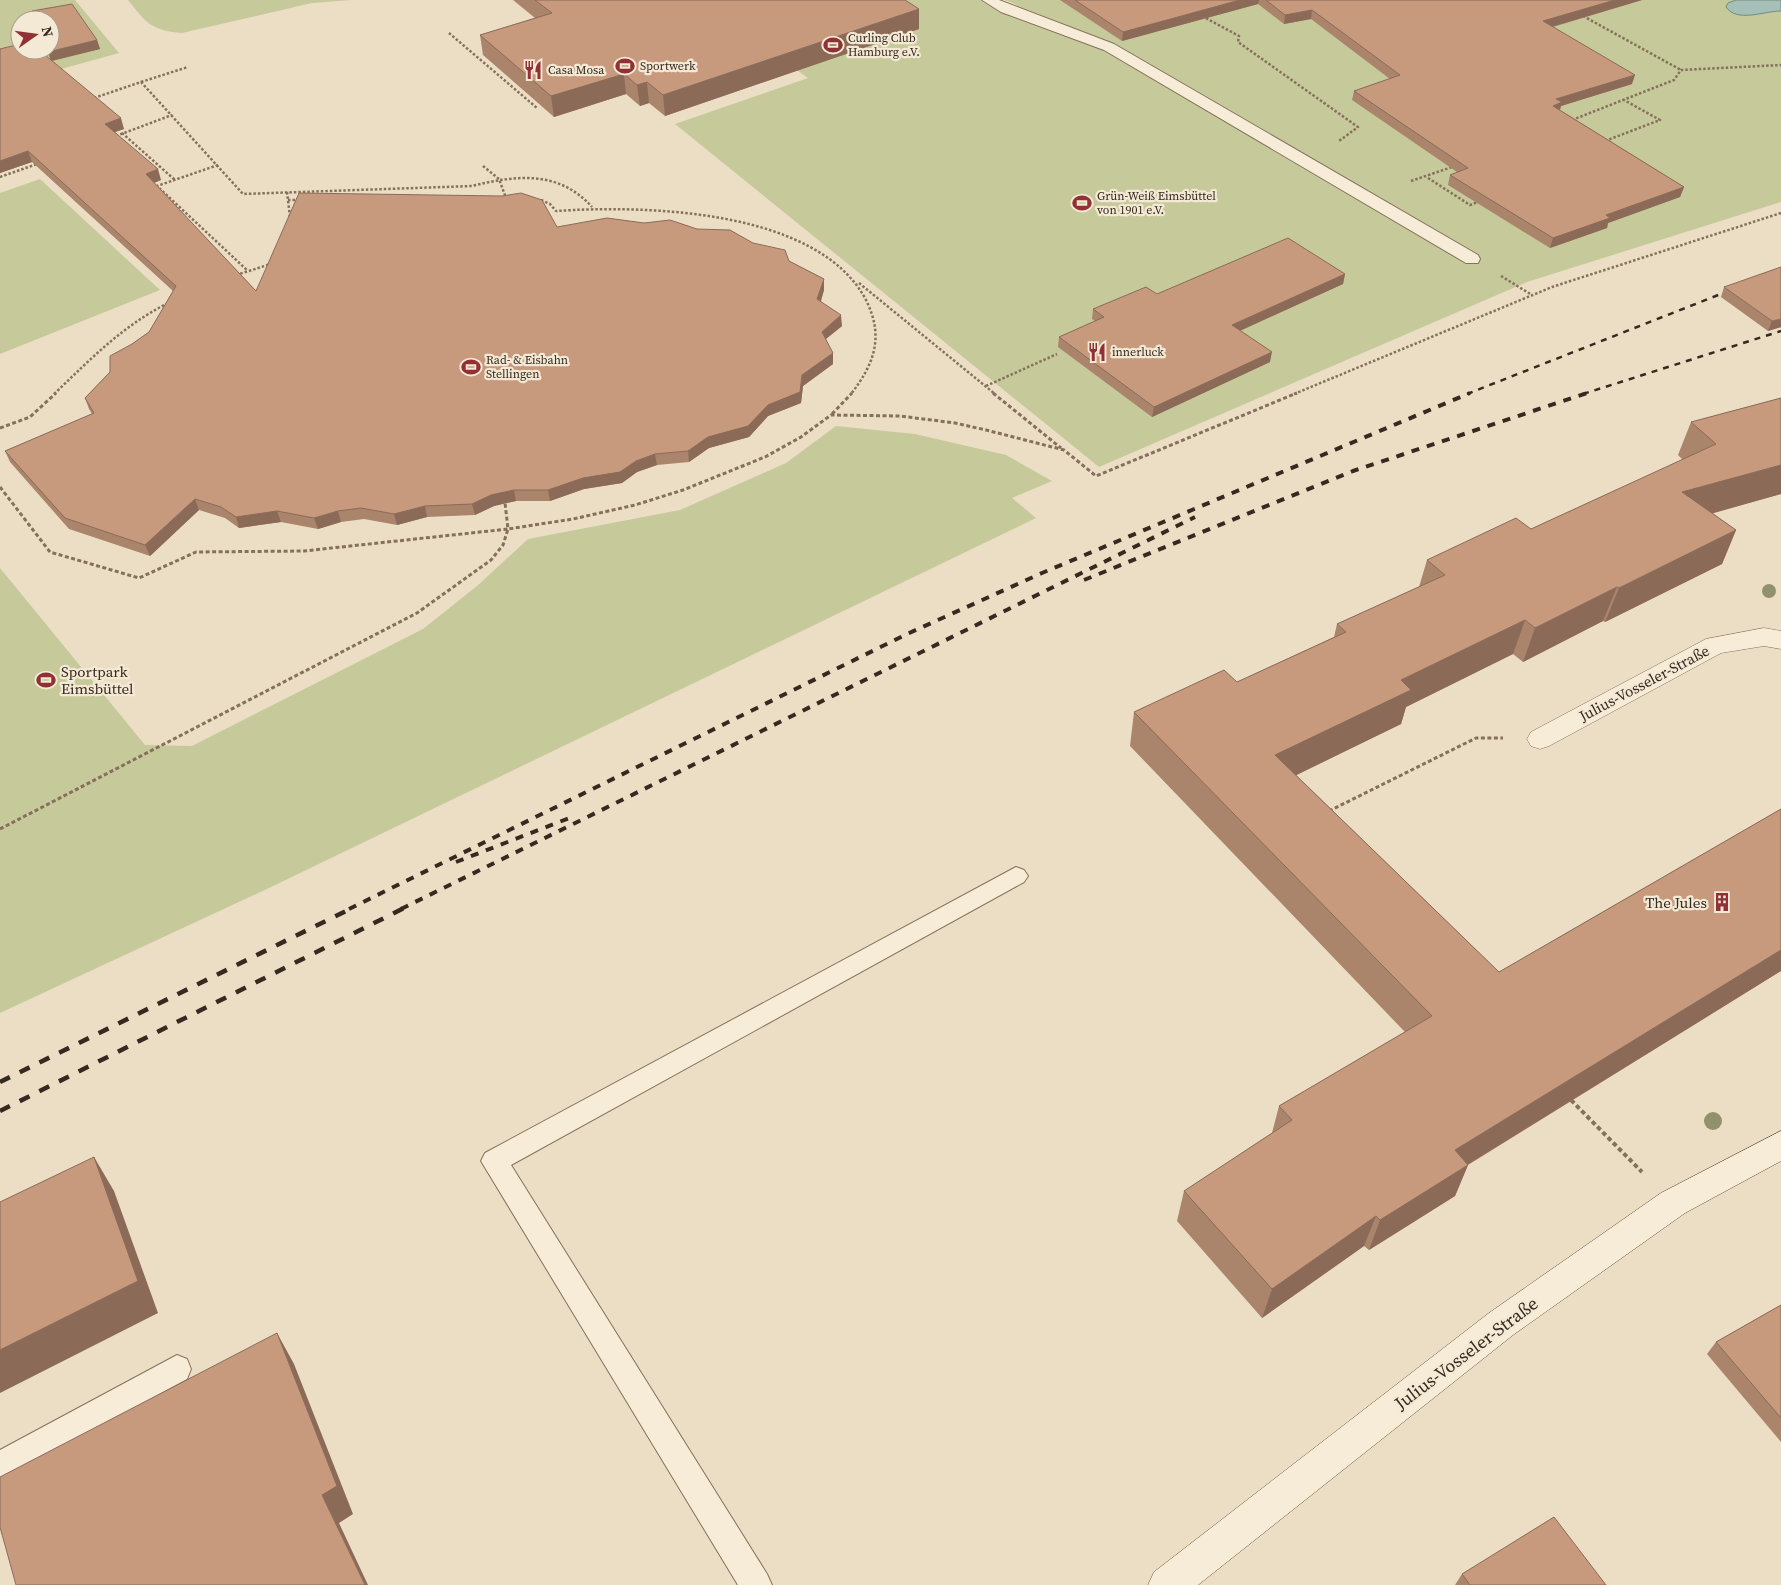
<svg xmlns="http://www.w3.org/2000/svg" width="1781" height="1585" font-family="'Source Serif 4',serif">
<rect width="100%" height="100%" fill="#ecdec5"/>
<g fill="#c6c99a" fill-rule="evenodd">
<path d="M0 0H75L119 53 0 86ZM20 20H50V50H20Z"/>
<path d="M128 0H352L312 3 182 33C151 30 147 24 128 0Z"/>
<path d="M698 0H980L999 12 1017 5 1005 0H1781V202L1527 282 1099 467 675 124 808 78Z"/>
<path d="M40 179 160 290 0 354V193Z"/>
<path d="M836 426 915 434 1006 455 1052 481 1012 498 1036 518 271 887 0 1013V568L145 745 192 746 423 629 477 586 528 539 680 510 786 463Z"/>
</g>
<path fill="#a6bfb7" stroke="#6e8d84" d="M1736 0H1781V11C1764 11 1737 23 1726 7L1728 3Z"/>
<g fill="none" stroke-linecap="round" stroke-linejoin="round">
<g stroke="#85705c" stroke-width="2">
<g id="lane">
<path d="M982 0H999L1114 44 1478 255 1480 259 1478 263H1466L1104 50 1001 12Z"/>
<path d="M1016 867 1024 870 1028 876 1024 882 511 1165 767 1574 772 1585H738L481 1161 485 1153Z"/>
<path d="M177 1355 187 1359 191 1369 187 1379 0 1481V1450Z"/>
</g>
</g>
<g stroke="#85705c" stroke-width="1">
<path id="street" d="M1764 628 1781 631V649L1764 646 1721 653 1549 746 1540 749 1531 746 1527 739 1531 732 1706 639Z"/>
</g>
<g stroke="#67523f" stroke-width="1">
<path id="secondary" d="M1781 1131V1161L1685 1213 1513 1335 1198 1585H1148L1154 1572 1489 1313 1661 1193Z"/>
</g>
<g stroke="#85705c" stroke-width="2.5" stroke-dasharray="2.5 2" stroke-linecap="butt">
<path d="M1202 16 1239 36 1238 42 1358 127 1339 141"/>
<path d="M1583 16 1681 70"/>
<path d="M449 33 537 108"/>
<path d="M141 82 188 67"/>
<path d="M94 98 141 82 243 194 472 186C516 175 559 170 592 207"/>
<path d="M1572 120 1674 80 1681 70 1781 65"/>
<path d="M122 133 175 180"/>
<path d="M116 136 172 115"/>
<path d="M1605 141 1660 120 1624 100"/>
<path d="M218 165 157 186 248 271"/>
<path d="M483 166 499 179 506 198"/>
<path d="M0 177 37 164"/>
<path d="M1428 178 1470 205 1480 201"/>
<path d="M1411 181 1455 166"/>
<path d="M287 192 290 217"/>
<path d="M288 200H299"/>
<path d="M541 200 550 204 556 211C646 205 818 209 866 300 884 336 875 363 851 394"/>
<path d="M236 275 271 264"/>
<path d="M1501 276 1532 295"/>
<path d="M859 283 995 394"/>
<path d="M986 386 1057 354"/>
<path d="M54 394C92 358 121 327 168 303"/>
<path d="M1294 394 1552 287 1781 213"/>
</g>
<g stroke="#85705c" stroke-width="3" stroke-dasharray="4 2.5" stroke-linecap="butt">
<path d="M993 393 1061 448"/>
<path d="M832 414 852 393"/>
<path d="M0 428 30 417 56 393"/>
<path d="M0 487 50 552 139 578 196 552 304 551 508 529 505 503"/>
<path d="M1329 811 1476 738H1503"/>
<path d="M0 829 417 613 491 560 503 545 508 529 573 519 635 505 683 490 765 457 801 437 831 415 900 416 955 423 986 430 1064 450 1096 476 1297 393"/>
</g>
<path stroke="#85705c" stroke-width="4" stroke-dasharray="4.5 3" stroke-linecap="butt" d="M1571 1100 1642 1172"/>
<use href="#lane" fill="#f7ecd8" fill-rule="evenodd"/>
<use href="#street" fill="#f7ecd8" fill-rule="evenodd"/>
<use href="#secondary" fill="#f7ecd8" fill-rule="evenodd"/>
<g stroke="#36291f" stroke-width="2.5" stroke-dasharray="6 6" stroke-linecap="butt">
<path d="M1467 394 1736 288"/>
<path d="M1583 394 1781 331"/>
</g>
<g stroke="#36291f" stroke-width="4" stroke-dasharray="8 8" stroke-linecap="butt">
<path d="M1084 580 1353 471 1587 393"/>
<path d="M456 862 572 817"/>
<path d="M349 909 907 634 1042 573 1470 393"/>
<path d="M401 909 1195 517"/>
</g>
<g stroke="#36291f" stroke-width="4.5" stroke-dasharray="11 11" stroke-linecap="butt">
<path d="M0 1082 352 908"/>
<path d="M0 1111 404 908"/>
</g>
</g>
<g fill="#92916e">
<circle cx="1769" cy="591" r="7"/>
<circle cx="1713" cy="1121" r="9"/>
</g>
<g fill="#ab846c">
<path d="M513 0H905L919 29 665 116 649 103 640 106 626 94 554 117 483 55 480 35 535 18Z"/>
<path d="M1060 0H1642L1553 27 1632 84 1561 106 1560 110 1684 187 1680 197 1608 223 1607 228 1550 248 1448 185 1450 175 1457 172 1352 100 1354 91 1390 79 1311 19 1284 24 1258 4 1122 41Z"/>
<path d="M32 11 97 40 100 49 52 61 124 129 115 132 161 180 154 183 256 291 557 227 697 229 753 243 789 261 824 279V290L821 301 842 326 826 339 833 364 803 386 801 403 768 416 749 437 709 448 689 462 657 465 637 472 622 483 584 489 550 501H516L494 506 475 515 427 517 397 525 364 519 341 522 318 529 281 522 239 528 225 518 199 510 150 556 69 529 10 462 5 451 92 414 89 409 85 398 110 372 132 344 149 332 173 291 32 162 0 173V49L51 60 47 50H50V20H35Z"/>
<path d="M1345 274 1343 284 1240 330 1270 362 1152 417 1058 347 1059 337 1095 321 1092 319 1093 309 1157 294Z"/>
<path d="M1724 287 1781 327 1768 331 1721 297Z"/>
<path d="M1781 398V494L1712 513 1736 530 1722 564 1605 622 1603 621 1523 662 1513 654 1406 707 1401 724 1296 775 1499 972 1781 809V971L1468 1165 1455 1196 1369 1250 1364 1246 1262 1318 1177 1221 1184 1191 1272 1133 1279 1106 1405 1032 1130 746 1134 712 1237 682 1334 637 1337 624 1419 587 1427 560 1531 529 1683 460 1678 455 1691 422Z"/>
<path d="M1781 1305V1442L1707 1354 1716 1342Z"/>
<path d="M1462 1574 1606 1585H1455Z"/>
</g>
<g fill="#8b6b58">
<path d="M1240 0H1259L1258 4 1122 41 1123 32Z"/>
<path d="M1615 0H1642L1541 30 1543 21Z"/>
<path d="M919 9V29L665 116 663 95Z"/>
<path d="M1312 10 1311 19 1284 24 1285 15Z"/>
<path d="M97 40 100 49 51 61 48 52Z"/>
<path d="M624 74 626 94 554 117 551 96Z"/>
<path d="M1635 75 1632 84 1561 106 1559 112 1553 106 1556 99Z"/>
<path d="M647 82 649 103 640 106 637 85Z"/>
<path d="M121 118 124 129 109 134 105 124Z"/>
<path d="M28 151 32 162 0 173V161Z"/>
<path d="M158 169 161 180 149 185 146 174Z"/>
<path d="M1684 187 1680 197 1608 223 1607 228 1550 248 1553 238 1606 215Z"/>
<path d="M1345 274 1343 284 1231 335 1232 325Z"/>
<path d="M824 279V290L818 310 817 299Z"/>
<path d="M841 315 842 326 822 342V332Z"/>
<path d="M1781 319V327L1768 331 1772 321Z"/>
<path d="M1272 352 1270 362 1152 417 1154 407Z"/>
<path d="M833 353V364L803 386 801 403 768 416 749 437 709 448 689 462 688 451 708 437 768 405 802 375Z"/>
<path d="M655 454 657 465 637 472 622 483 584 489 550 501 548 490 583 478 636 461Z"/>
<path d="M1781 465V494L1668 526 1682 492Z"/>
<path d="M514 490 516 501 494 506 475 515 472 504 491 495Z"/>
<path d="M195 499 199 510 150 556 145 545Z"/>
<path d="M425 506 427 517 397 525 394 514Z"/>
<path d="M277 511 281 522 239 528 236 517Z"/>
<path d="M338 511 341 522 318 529 314 518Z"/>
<path d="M1736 530 1722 564 1605 622 1619 588Z"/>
<path d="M1617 587 1603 621 1523 662 1535 628Z"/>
<path d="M1525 620 1513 654 1406 707 1401 724 1268 789 1275 755 1401 680Z"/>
<path d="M1781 950V971L1441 1181 1455 1150Z"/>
<path d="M94 1157 114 1191 158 1313 0 1393V1350Z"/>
<path d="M1468 1165 1455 1196 1369 1250 1380 1220Z"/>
<path d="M1376 1216 1364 1246 1262 1318 1272 1289Z"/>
<path d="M277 1333 294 1364 353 1514 339 1523 368 1585H365L322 1495Z"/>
</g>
<g fill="#c7997d" stroke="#8b6b58">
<path d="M535 0H905L919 9 663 95 647 82 637 85 624 74 551 96 480 35 552 13Z"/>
<path d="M1075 0H1240L1123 32Z"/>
<path d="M1266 0H1615L1543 21 1635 75 1556 99 1562 102 1553 106 1684 187 1606 215 1610 218 1553 238 1450 175 1468 168 1354 91 1400 75 1312 10 1285 15Z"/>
<path d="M72 4 97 40 48 52 47 50H50V20H35L32 11Z"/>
<path d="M20 44V50H39L121 118 105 124 158 169 146 174 256 291 299 193 502 196 521 193 542 200 557 227 607 218 644 223 670 220 697 229 730 230 753 243 785 250 789 261 824 279 817 299 841 315 822 332 833 353 802 375 800 392 768 405 748 426 708 437 688 451 655 454 636 461 620 472 583 478 548 490H514L491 495 472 504 425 506 394 514 361 508 338 511 314 518 277 511 236 517 221 507 195 499 145 545 65 518 5 451 94 413 85 398 110 372V356L132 344 149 332 176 286 28 151 0 161V49Z"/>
<path d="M1288 238 1345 274 1232 325 1272 352 1154 407 1059 337 1104 317 1093 309 1146 287 1157 294Z"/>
<path d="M1781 267V319L1772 321 1724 287Z"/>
<path d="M1781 398V465L1682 492 1736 530 1619 588 1617 587 1535 628 1525 620 1401 680 1411 690 1275 755 1499 972 1781 809V950L1455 1150 1468 1165 1380 1220 1376 1216 1272 1289 1184 1191 1292 1120 1279 1106 1432 1016 1134 712 1224 670 1237 682 1346 632 1337 624 1445 575 1427 560 1516 518 1531 529 1716 444 1691 422Z"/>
<path d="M94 1157 138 1281 0 1350V1202Z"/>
<path d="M1781 1305V1418L1716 1342Z"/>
<path d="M277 1333 337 1486 322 1495 365 1585H16L0 1527V1477Z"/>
<path d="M1554 1517 1606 1585H1470L1462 1574Z"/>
</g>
<defs>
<g id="stadium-bare" transform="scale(1.5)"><path d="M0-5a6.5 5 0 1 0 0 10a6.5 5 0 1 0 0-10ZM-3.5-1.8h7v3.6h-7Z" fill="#913035" stroke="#f3e9d4" stroke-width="2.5" paint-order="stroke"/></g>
<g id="restaurant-bare" transform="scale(1.5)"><path d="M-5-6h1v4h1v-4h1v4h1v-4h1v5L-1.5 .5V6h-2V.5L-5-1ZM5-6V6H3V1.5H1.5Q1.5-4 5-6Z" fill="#913035" stroke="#f3e9d4" stroke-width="2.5" paint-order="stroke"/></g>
<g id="building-bare" transform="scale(1.5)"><path d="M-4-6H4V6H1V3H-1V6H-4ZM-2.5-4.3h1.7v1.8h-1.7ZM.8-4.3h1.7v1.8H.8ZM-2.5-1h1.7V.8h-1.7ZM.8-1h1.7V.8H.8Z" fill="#913035" stroke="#f3e9d4" stroke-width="2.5" paint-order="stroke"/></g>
</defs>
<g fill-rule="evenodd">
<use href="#stadium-bare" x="833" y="45"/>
<use href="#stadium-bare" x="625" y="66"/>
<use href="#restaurant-bare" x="533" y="70"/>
<use href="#stadium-bare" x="1082" y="203"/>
<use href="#restaurant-bare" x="1097" y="352"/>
<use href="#stadium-bare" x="471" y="367"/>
<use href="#stadium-bare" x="46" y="680"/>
<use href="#building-bare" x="1722" y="902"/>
</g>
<g text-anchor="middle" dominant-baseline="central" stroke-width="4.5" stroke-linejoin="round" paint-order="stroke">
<g font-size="12" fill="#36291f" stroke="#f3e9d4" text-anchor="start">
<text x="848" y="38">Curling Club<tspan x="848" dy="14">Hamburg e.V.</tspan></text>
<text x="640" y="66">Sportwerk</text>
<text x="548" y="70">Casa Mosa</text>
<text x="1097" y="196">Grün-Weiß Eimsbüttel<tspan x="1097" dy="14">von 1901 e.V.</tspan></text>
<text x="1112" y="352">innerluck</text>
<text x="486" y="360">Rad- &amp; Eisbahn<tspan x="486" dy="14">Stellingen</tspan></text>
</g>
<g font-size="15" fill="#36291f" stroke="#f3e9d4" text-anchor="start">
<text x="61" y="671">Sportpark<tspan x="61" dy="17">Eimsbüttel</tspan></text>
<text x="1707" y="902" text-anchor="end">The Jules</text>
</g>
<g font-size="15" fill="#36291f" stroke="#f3e9d4">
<text transform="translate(1644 683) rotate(-28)">Julius-Vosseler-Straße</text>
</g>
<g font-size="18" fill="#36291f" stroke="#f3e9d4">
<text transform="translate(1466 1353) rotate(-37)">Julius-Vosseler-Straße</text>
</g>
</g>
<g transform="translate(35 35) rotate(76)"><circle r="24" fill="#f3e9d4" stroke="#a79c8c"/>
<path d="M0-4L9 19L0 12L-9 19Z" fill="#913035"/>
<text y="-8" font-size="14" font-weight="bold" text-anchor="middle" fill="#36291f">N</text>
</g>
</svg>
